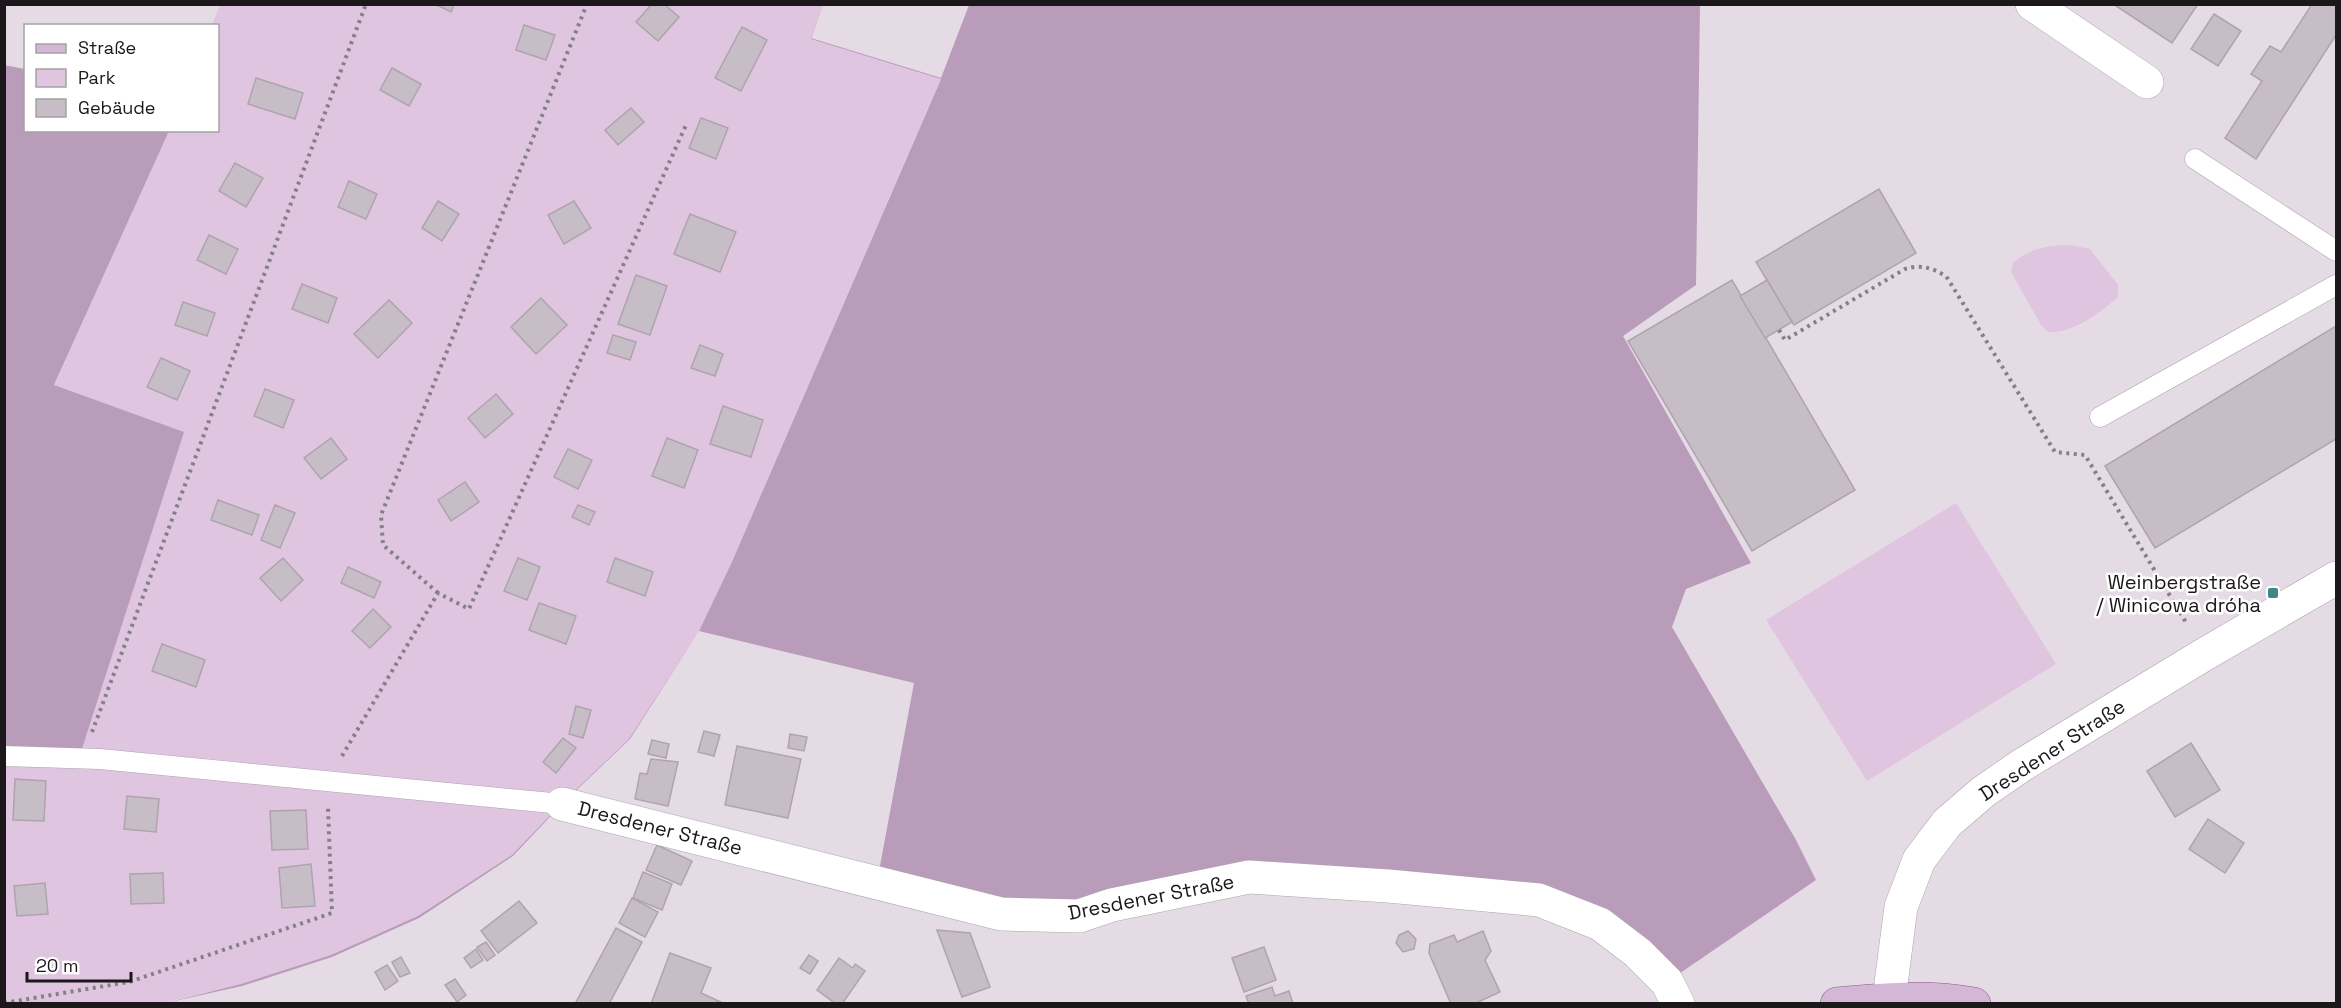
<svg xmlns="http://www.w3.org/2000/svg" width="2341" height="1008" font-family="'Space Grotesk',sans-serif">
<rect width="100%" height="100%" fill="#e5dbe5"/>
<g fill="#e0c5e1">
<path d="M220 5H823L811 39 941 78 731 564 699 631 629 739 562 803 512 855 418 916 331 955 241 984 161 1003 5 1004V756L184 433 54 386 169 131 218 130V26L212 25Z"/>
<path d="M2070 245 2090 249 2118 285V297C2100 313 2074 333 2048 332L2041 325 2011 272 2013 263C2032 247 2046 246 2070 245Z"/>
<path d="M1956 503 2056 664 1867 781 1766 620Z"/>
</g>
<g fill="#b99cba">
<path d="M823 5 811 38 941 78 969 5H1700L1696 285 1623 336 1751 563 1686 589 1672 627 1796 840 1816 880 1667 982 1601 923 1249 877 1079 916 877 882 914 683 699 631 630 739 562 804 513 856 419 918 332 957 242 986 161 1004 241 984 331 955 418 916 512 855 562 803 629 739 699 631 731 564 941 79 811 39Z"/>
<path d="M4 65 25 69 26 130 169 131 54 385 184 432 79 758 5 756Z"/>
</g>
<g fill="#c7bdc7" stroke="#aea4ae" stroke-width="1.5">
<path d="M435 4H454L451 12Z"/>
<path d="M652 4H664L679 17 658 41 636 22Z"/>
<path d="M2113 4H2198L2172 43Z"/>
<path d="M2312 4H2336V35L2256 159 2225 138 2262 81 2251 74 2270 46 2281 52Z"/>
<path d="M2214 14 2241 31 2218 66 2191 49Z"/>
<path d="M524 25 555 35 546 60 516 50Z"/>
<path d="M742 27 767 40 741 91 715 78Z"/>
<path d="M392 68 421 84 409 106 380 90Z"/>
<path d="M256 78 303 93 295 119 248 104Z"/>
<path d="M631 108 644 122 618 145 605 130Z"/>
<path d="M701 118 728 128 716 159 689 148Z"/>
<path d="M235 163 263 178 246 207 219 191Z"/>
<path d="M349 181 377 194 366 219 338 207Z"/>
<path d="M1879 189 1916 253 1794 325 1756 262Z"/>
<path d="M438 201 459 214 442 241 422 228Z"/>
<path d="M574 201 591 228 564 244 548 215Z"/>
<path d="M690 214 736 232 720 272 674 254Z"/>
<path d="M209 235 238 249 226 274 197 260Z"/>
<path d="M636 275 667 286 650 335 618 324Z"/>
<path d="M1732 280 1855 490 1752 551 1628 341Z"/>
<path d="M1767 280 1792 322 1765 338 1740 296Z"/>
<path d="M302 284 337 298 328 323 292 309Z"/>
<path d="M541 298 567 325 536 354 511 327Z"/>
<path d="M389 300 412 323 378 358 354 334Z"/>
<path d="M183 302 215 313 207 336 175 325Z"/>
<path d="M2336 326V439L2155 548 2105 466Z"/>
<path d="M613 335 636 342 630 360 607 353Z"/>
<path d="M700 345 723 354 715 376 691 368Z"/>
<path d="M161 358 190 371 177 400 147 387Z"/>
<path d="M265 389 294 400 283 428 254 416Z"/>
<path d="M496 394 513 414 485 438 468 418Z"/>
<path d="M723 406 763 420 751 457 710 444Z"/>
<path d="M331 438 347 459 321 479 304 458Z"/>
<path d="M667 438 698 450 684 488 652 476Z"/>
<path d="M568 449 592 460 578 489 554 477Z"/>
<path d="M465 482 479 502 451 521 438 500Z"/>
<path d="M218 500 259 515 252 535 211 520Z"/>
<path d="M275 505 295 513 280 548 261 540Z"/>
<path d="M578 505 595 512 589 525 572 517Z"/>
<path d="M283 558 303 580 281 601 260 578Z"/>
<path d="M518 558 540 567 527 600 504 591Z"/>
<path d="M615 558 653 572 645 596 607 582Z"/>
<path d="M348 567 381 582 374 598 341 583Z"/>
<path d="M539 603 576 616 566 644 529 630Z"/>
<path d="M373 609 391 627 370 648 352 631Z"/>
<path d="M162 644 205 660 196 687 152 671Z"/>
<path d="M576 706 591 710 583 738 569 734Z"/>
<path d="M704 731 720 735 714 756 698 752Z"/>
<path d="M790 734 807 737 804 751 788 748Z"/>
<path d="M563 738 576 748 556 773 543 762Z"/>
<path d="M652 740 669 744 666 758 648 754Z"/>
<path d="M2191 743 2220 790 2175 817 2147 771Z"/>
<path d="M737 746 801 759 788 818 725 805Z"/>
<path d="M651 759 678 762 668 806 635 799 640 773 647 774Z"/>
<path d="M15 779 46 781 44 821 13 820Z"/>
<path d="M127 796 159 799 156 832 124 829Z"/>
<path d="M306 810 308 849 272 850 270 811Z"/>
<path d="M2208 819 2244 843 2225 873 2189 849Z"/>
<path d="M657 845 692 861 681 885 646 870Z"/>
<path d="M311 864 315 906 282 908 279 868Z"/>
<path d="M643 872 672 884 662 910 633 898Z"/>
<path d="M163 873 164 903 131 904 130 874Z"/>
<path d="M45 883 48 914 17 916 14 886Z"/>
<path d="M632 898 658 912 645 937 619 923Z"/>
<path d="M519 901 537 923 498 953 481 931Z"/>
<path d="M616 928 642 942 609 1004H575Z"/>
<path d="M937 930 970 933 990 987 962 997Z"/>
<path d="M1408 931 1416 939 1414 949 1403 952 1396 943 1399 935Z"/>
<path d="M1483 931 1491 951 1485 960 1500 992 1474 1004H1451L1429 953 1430 944 1454 935 1457 942Z"/>
<path d="M486 942 495 955 487 961 477 947Z"/>
<path d="M1264 947 1276 980 1244 992 1232 958Z"/>
<path d="M476 949 483 960 471 968 464 958Z"/>
<path d="M670 953 711 968 701 993 725 1004H651Z"/>
<path d="M809 955 818 961 810 974 800 968Z"/>
<path d="M401 957 410 973 400 977 392 962Z"/>
<path d="M839 958 853 968 855 964 865 971 842 1004H836L817 990Z"/>
<path d="M387 965 398 981 385 990 375 972Z"/>
<path d="M455 979 466 995 457 1002 445 985Z"/>
<path d="M1272 987 1275 996 1289 991 1293 1004H1249L1246 996Z"/>
</g>
<g fill="none" stroke-linecap="round" stroke-linejoin="round">
<g stroke="#ada3ae" stroke-width="21">
<g id="service">
<path d="M2195 159 2336 251"/>
<path d="M2100 417 2336 285"/>
<path d="M4 756 100 759 562 804"/>
</g>
</g>
<g stroke="#ada3ae" stroke-width="34">
<g id="minor">
<path d="M2032 4 2147 82"/>
<path d="M562 804 1001 914 1079 916 1112 905 1249 877 1388 886 1539 900 1600 924 1638 953 1667 982 1678 1004"/>
<path d="M1889 999 1901 907 1919 860 1947 823 1983 792 2022 765 2205 654 2336 578"/>
</g>
</g>
<g stroke="#816083" stroke-width="34">
<path id="primary" d="M1837 1004C1883 999 1929 996 1974 1004"/>
</g>
<g stroke="#867f86" stroke-width="4" stroke-dasharray="3 4.5" stroke-linecap="butt">
<path d="M1779 330 1785 340 1905 269C1921 264 1932 268 1946 276L2055 452 2085 455 2187 624"/>
<path d="M438 593 383 545 381 515 587 4"/>
<path d="M92 732 366 4"/>
<path d="M342 756 438 593 469 609 686 125"/>
<path d="M4 1003 129 982 332 913 328 808"/>
</g>
<use href="#service" stroke="#fff" stroke-width="20"/>
<use href="#minor" stroke="#fff" stroke-width="33"/>
<use href="#primary" stroke="#d4b7d6" stroke-width="33"/>
</g>
<rect fill="#3e868a" stroke="#fff" stroke-width="2" x="2267" y="587" width="12" height="12" rx="3"/>
<g text-anchor="middle" dominant-baseline="central" stroke-width="5" stroke-linejoin="round" paint-order="stroke">
<g font-size="20" fill="#1b171b" stroke="#fff" text-anchor="end">
<text x="2261" y="582">Weinbergstraße<tspan x="2261" dy="23">/ Winicowa dróha</tspan></text>
</g>
<g font-size="20" fill="#1b171b" stroke="#fff">
<text transform="translate(2052 750) rotate(-33)">Dresdener Straße</text>
<text transform="translate(660 828) rotate(14)">Dresdener Straße</text>
<text transform="translate(1151 897) rotate(-11)">Dresdener Straße</text>
</g>
</g>
<rect width="2341" height="1008" fill="none" stroke="#1b171b" stroke-width="12"/>
<rect x="24" y="24" width="195" height="108" fill="#ffffff" stroke="#a4a2a4" stroke-width="1.5"/>
<rect x="36" y="44" width="30" height="9" fill="#d4b7d6" stroke="#a4a2a4" stroke-width="1.5"/>
<text x="78" y="54" font-size="18" fill="#1b171b">Straße</text>
<rect x="36" y="69" width="30" height="18" fill="#e0c5e1" stroke="#a4a2a4" stroke-width="1.5"/>
<text x="78" y="84" font-size="18" fill="#1b171b">Park</text>
<rect x="36" y="99" width="30" height="18" fill="#c7bdc7" stroke="#a4a2a4" stroke-width="1.5"/>
<text x="78" y="114" font-size="18" fill="#1b171b">Gebäude</text>
<path d="M27 972v9h104v-9" fill="none" stroke="#1b171b" stroke-width="3"/>
<text x="36" y="972" font-size="18" fill="#1b171b" stroke="#ffffff" stroke-width="4.5" paint-order="stroke">20 m</text>
</svg>
